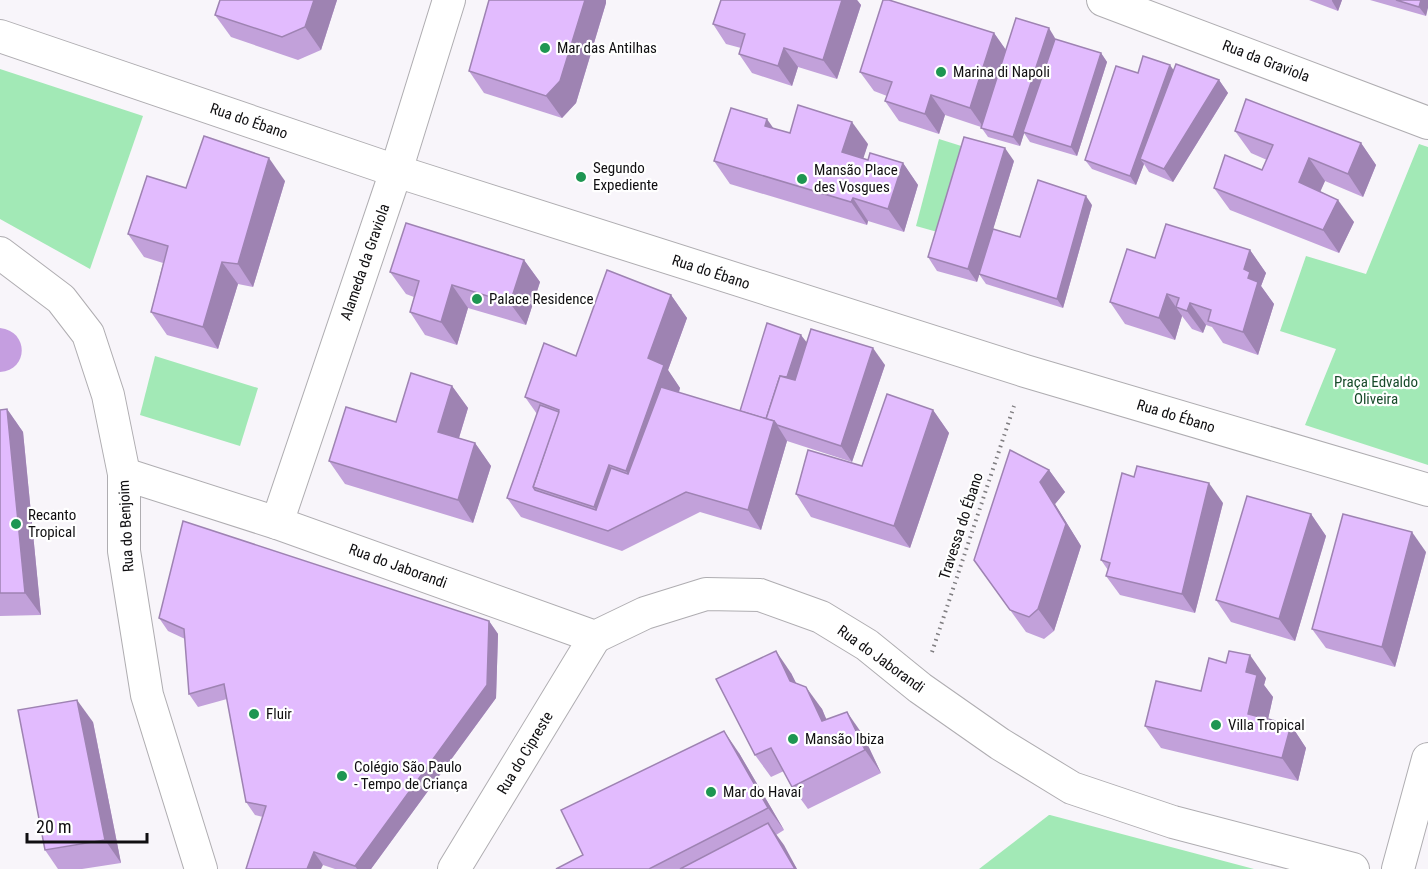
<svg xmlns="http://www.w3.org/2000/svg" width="1428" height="869" font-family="'Roboto Condensed',sans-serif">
<rect width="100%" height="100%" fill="#f8f5fa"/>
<g fill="#a2e9b6">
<path d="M0 69 143 116 90 269 0 219Z"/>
<path d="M939 139 974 150 948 235 916 226Z"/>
<path d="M1419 144 1428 147V465L1305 425 1336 349 1280 331 1306 256 1366 274Z"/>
<path d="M155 356 258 388 240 446 140 415Z"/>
<path d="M1049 815H1050L1254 869H979Z"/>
</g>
<path fill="#c59ee0" d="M0 328C29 331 29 370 0 372Z"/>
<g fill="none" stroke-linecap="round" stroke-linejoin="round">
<g stroke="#afadb1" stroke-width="34">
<g id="street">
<path d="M1103 0 1428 123"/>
<path d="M0 36 396 171 1025 371 1428 490"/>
<path d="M0 253 61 299 88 334 108 395 124 474V551L147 695 201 869"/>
<path d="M124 474 277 523 595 637 645 613 706 594 760 595 821 617 867 645 920 688 1000 744 1072 788 1173 822 1353 869"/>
<path d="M277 523 396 171 449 0"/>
<path d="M454 869 595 637"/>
<path d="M1398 869 1428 759"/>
</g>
</g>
<path stroke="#7e7c7f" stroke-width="4" stroke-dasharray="1.5 4.5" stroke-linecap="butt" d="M932 652 1014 406"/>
<use href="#street" stroke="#fff" stroke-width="32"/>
</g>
<g fill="#c2a1da">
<path d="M220 0H337L321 50 298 60 231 37 215 15Z"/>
<path d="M489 0H606V3L576 103 562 118 484 93 469 71Z"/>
<path d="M721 0H857L861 5 837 79 798 67 792 86 752 73 739 54 741 48 726 44 713 24Z"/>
<path d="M1309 0H1342L1338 11Z"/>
<path d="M1370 0H1428L1426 16Z"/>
<path d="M994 33 1006 50 1055 38V39L1101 53 1107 62 1077 156 1030 142 1024 133 1020 146 988 137 981 127 945 115 939 134 899 121 885 101 887 96 874 91 860 72Z"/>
<path d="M1174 70 1219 80 1228 93 1173 182 1149 172 1144 164 1136 185 1092 169 1085 160 1138 73Z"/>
<path d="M773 128 790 133 868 144 863 158 868 160 903 163 918 185 904 232 868 221 867 225 730 184 714 161Z"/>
<path d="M1235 131 1361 143 1376 165 1363 197 1325 181 1320 191 1354 222 1339 253 1230 210 1214 188 1262 170 1267 160 1251 153Z"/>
<path d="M1014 161 993 229 1020 237 1092 205 1063 308 986 284 979 274 988 246 977 282 937 271 928 257Z"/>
<path d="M285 181 253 287 238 284 218 349 167 335 151 312 163 263 144 257 128 234 186 188Z"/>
<path d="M1250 250 1266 273 1261 286 1274 304 1258 355 1223 343 1212 327 1206 325 1203 333 1192 329 1182 316 1175 340 1125 324 1110 302 1155 258Z"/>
<path d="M524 260 540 282 526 325 468 308 457 345 425 335 410 312 414 297 406 294 390 272Z"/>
<path d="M671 295 687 318 668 370 680 388 679 393 740 411 807 343 885 365 852 462 787 441 761 530 700 512 622 551 521 517 507 498 537 414 525 397 576 356Z"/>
<path d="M452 386 468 408 459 438 475 443 491 466 473 523 345 484 329 461 396 422Z"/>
<path d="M7 409 23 432 41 615 0 616V410Z"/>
<path d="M933 410 949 433 910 548 811 517 796 494 862 466Z"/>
<path d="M1049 470 1065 492 1055 504 1081 546 1054 631 1044 639 1026 632 974 560Z"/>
<path d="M1223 503 1195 613 1120 595 1106 576 1108 570 1101 560Z"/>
<path d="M1311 514 1326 536 1295 641 1231 622 1216 600Z"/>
<path d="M1426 552 1395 667 1326 648 1312 629Z"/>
<path d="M159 618 489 621 498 634 496 698 371 869H335L323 865 263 817 255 815 246 802 227 699 198 707 189 694 185 639 168 631Z"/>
<path d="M791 673 796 683 822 709 826 719 863 735 881 773 808 809 792 787 784 771 771 777 755 755Z"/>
<path d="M1266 678 1264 685 1273 697 1268 719 1291 725 1306 748 1298 781 1161 748 1145 726 1201 691Z"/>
<path d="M93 722 121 863 82 869H58L45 850Z"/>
<path d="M739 753 784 830 776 835 797 869H556L583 855Z"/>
</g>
<g fill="#9e83b2">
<path d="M314 0H337L321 50 305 27Z"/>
<path d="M585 0H606V3L576 103 562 118 546 96Z"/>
<path d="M842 0H857L861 5 837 79 823 60Z"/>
<path d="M1332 0H1342L1338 11 1332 1Z"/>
<path d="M1421 0H1428V8L1426 16 1419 7Z"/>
<path d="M1049 28 1055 38 1020 146 1013 137Z"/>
<path d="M994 33 1008 53 984 128 970 108Z"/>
<path d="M784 48 798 67 792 86 778 66Z"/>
<path d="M1101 53 1107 62 1077 156 1071 147Z"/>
<path d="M1170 65 1177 75 1140 159 1144 164 1136 185 1130 176Z"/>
<path d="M1219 80 1228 93 1173 182 1164 169Z"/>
<path d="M931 95 945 115 939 134 925 114Z"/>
<path d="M767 119 783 142 765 126Z"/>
<path d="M852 122 868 144 858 175 842 152Z"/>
<path d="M1361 143 1376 165 1363 197 1348 174Z"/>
<path d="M1005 148 1014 161 977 282 968 269Z"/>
<path d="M269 158 285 181 253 287 238 264Z"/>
<path d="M1309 158 1325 181 1315 204 1299 182Z"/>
<path d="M903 163 918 185 904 232 888 209Z"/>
<path d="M1086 196 1092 205 1063 308 1057 299Z"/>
<path d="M853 198 868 221 867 225 851 202Z"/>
<path d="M1338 200 1354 222 1339 253 1323 230Z"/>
<path d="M1250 250 1266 273 1261 286 1274 304 1258 355 1243 332 1248 278 1244 269Z"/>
<path d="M524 260 540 282 526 325 510 303Z"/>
<path d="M222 262 238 284 218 349 203 327Z"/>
<path d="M452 285 468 308 457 345 441 322Z"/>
<path d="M1167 294 1182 316 1175 340 1159 318Z"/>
<path d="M671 295 687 318 668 370 680 388 641 494 626 471 648 358Z"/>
<path d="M1190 303 1206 325 1203 333 1187 311Z"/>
<path d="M801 335 808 344 780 426 777 425 787 441 761 530 748 510 771 423Z"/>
<path d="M873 348 885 365 852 462 841 446Z"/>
<path d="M452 386 468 408 454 454 438 432Z"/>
<path d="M7 409 23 432 41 615 25 593Z"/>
<path d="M933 410 949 433 910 548 894 526Z"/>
<path d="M475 443 491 466 473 523 458 500Z"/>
<path d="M609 465 625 488 610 529 594 507Z"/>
<path d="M1049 470 1065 492 1055 504 1081 546 1054 631 1038 609 1040 482Z"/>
<path d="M1209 483 1223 503 1195 613 1182 594Z"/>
<path d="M1311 514 1326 536 1295 641 1279 619Z"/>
<path d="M1412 532 1426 552 1395 667 1382 647Z"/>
<path d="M489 621 498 634 496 698 371 869H357L355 866Z"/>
<path d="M776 651 791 673 806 703 790 681Z"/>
<path d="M1250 655 1266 678 1264 685 1273 697 1264 737 1248 714 1246 672Z"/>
<path d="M806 687 822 709 837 744 822 721Z"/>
<path d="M77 700 93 722 121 863 105 840Z"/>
<path d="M847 712 863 735 881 773 865 750Z"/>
<path d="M1291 725 1306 748 1298 781 1282 758Z"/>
<path d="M724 731 739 753 784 830 768 808Z"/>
<path d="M768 823 784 845 797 869H795Z"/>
<path d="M314 852 323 865 321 869H307Z"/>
</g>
<g fill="#e2bbfe" stroke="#9e83b2" stroke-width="1.5">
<path d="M220 0H314L305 27 282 37 215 15Z"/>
<path d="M489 0H585L560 81 546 96 469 71Z"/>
<path d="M721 0H842L823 60 784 48 778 66 739 54 745 34 713 24Z"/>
<path d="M883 0H889L994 33 970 108 931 95 925 114 885 101 892 82 860 72Z"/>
<path d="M1396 0H1421L1419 7Z"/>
<path d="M1016 18 1049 28 1013 137 981 128Z"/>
<path d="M1055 39 1101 53 1071 147 1023 132Z"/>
<path d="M1143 56 1170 65 1130 176 1085 160 1116 66 1138 73Z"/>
<path d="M1176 64 1219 80 1164 169 1140 159Z"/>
<path d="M1246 99 1361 143 1348 174 1309 158 1299 182 1338 200 1323 230 1214 188 1225 155 1262 170 1273 145 1235 131Z"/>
<path d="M798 105 852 122 842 152 868 160 870 153 903 163 888 209 853 198 851 202 714 161 731 108 767 119 765 126 790 133Z"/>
<path d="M204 136 269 158 238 264 222 262 203 327 151 312 168 246 128 234 147 176 186 188Z"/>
<path d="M964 137 1005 148 968 269 928 257Z"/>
<path d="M1038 180 1086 196 1057 299 979 274 993 229 1020 237Z"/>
<path d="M406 223 524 260 510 303 452 285 441 322 410 312 419 281 390 272Z"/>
<path d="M1166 224 1250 250 1244 269 1250 272 1248 278 1258 282 1243 332 1208 321 1211 310 1190 303 1187 311 1176 307 1179 298 1167 294 1159 318 1110 302 1127 249 1155 258Z"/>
<path d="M607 270 671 295 648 358 664 365 626 471 609 465 594 507 533 487 559 410 525 397 544 343 576 356Z"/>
<path d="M767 323 801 335 787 377 780 376 766 419 740 411Z"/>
<path d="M811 329 873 348 841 446 777 425 774 421 766 419 780 376 795 380Z"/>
<path d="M411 373 452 386 438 432 475 443 458 500 329 461 346 407 396 422Z"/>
<path d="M661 387 774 421 748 510 686 492 608 531 507 498 540 405 559 412 533 487 535 490 596 510 611 468 628 474Z"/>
<path d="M887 394 933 410 894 526 796 494 808 450 862 466Z"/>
<path d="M7 409 25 593H0V410Z"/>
<path d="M1010 450 1049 470 1040 482 1066 524 1038 609 1029 617 1010 610 974 560Z"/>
<path d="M1137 466 1209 483 1182 594 1106 576 1110 563 1101 560 1122 473 1134 477Z"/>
<path d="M1247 496 1311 514 1279 619 1216 600Z"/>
<path d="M1343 514 1412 532 1382 647 1312 629Z"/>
<path d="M183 521 489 621 487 685 355 866 314 852 307 869H246L266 806 246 802 224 684 189 694 184 629 159 618Z"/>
<path d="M776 651 790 681 806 687 822 721 847 712 865 750 792 787 771 748 755 755 716 679Z"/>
<path d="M1229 651 1250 655 1246 672 1257 675 1248 714 1291 725 1282 758 1145 726 1156 681 1201 691 1209 658 1226 663Z"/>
<path d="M77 700 105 840 45 850 18 710Z"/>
<path d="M724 731 768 808 649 869H556L583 855 561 810Z"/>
<path d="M768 823 795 869H680Z"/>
</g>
<g fill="#1e9652" stroke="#fff" stroke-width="2">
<circle cx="545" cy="48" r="6"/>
<circle cx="941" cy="72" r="6"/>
<circle cx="581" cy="177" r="6"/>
<circle cx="802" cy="179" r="6"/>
<circle cx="477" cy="299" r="6"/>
<circle cx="16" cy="524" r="6"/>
<circle cx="254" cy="714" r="6"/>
<circle cx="1216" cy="725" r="6"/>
<circle cx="793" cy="739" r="6"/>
<circle cx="342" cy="776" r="6"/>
<circle cx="711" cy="792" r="6"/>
</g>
<g text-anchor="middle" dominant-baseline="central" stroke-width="4.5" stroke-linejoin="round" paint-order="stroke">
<g font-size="15" fill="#100f11" stroke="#fff" text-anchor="start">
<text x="557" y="48">Mar das Antilhas</text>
<text x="953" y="72">Marina di Napoli</text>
<text x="593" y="168">Segundo<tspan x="593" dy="17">Expediente</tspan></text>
<text x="814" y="170">Mansão Place<tspan x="814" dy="17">des Vosgues</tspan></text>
<text x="489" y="299">Palace Residence</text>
<text x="28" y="515">Recanto<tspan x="28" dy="17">Tropical</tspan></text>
<text x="266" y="714">Fluir</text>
<text x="1228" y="725">Villa Tropical</text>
<text x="805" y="739">Mansão Ibiza</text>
<text x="354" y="767">Colégio São Paulo<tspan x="354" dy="17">- Tempo de Criança</tspan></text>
<text x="723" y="792">Mar do Havaí</text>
</g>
<g font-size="15" fill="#100f11" stroke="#fff">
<text transform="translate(1266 61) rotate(21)">Rua da Graviola</text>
<text transform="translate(249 121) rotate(19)">Rua do Ébano</text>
<text transform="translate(365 262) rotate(-71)">Alameda da Graviola</text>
<text transform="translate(711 272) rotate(18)">Rua do Ébano</text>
<text transform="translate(1176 416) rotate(17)">Rua do Ébano</text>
<text transform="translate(126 526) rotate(-93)">Rua do Benjoim</text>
<text transform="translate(961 526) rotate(-72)">Travessa do Ébano</text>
<text transform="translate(398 566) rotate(20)">Rua do Jaborandi</text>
<text transform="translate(881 659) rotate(36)">Rua do Jaborandi</text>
<text transform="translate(525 753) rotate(-59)">Rua do Cipreste</text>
</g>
<g font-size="15" fill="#174b2a" stroke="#fff">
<text x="1376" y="382">Praça Edvaldo<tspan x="1376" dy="17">Oliveira</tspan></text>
</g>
</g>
<path d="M27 833v9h120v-9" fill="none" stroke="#100f11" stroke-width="3"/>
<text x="36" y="833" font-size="18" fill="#100f11" stroke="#ffffff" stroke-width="4.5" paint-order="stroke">20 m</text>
</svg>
